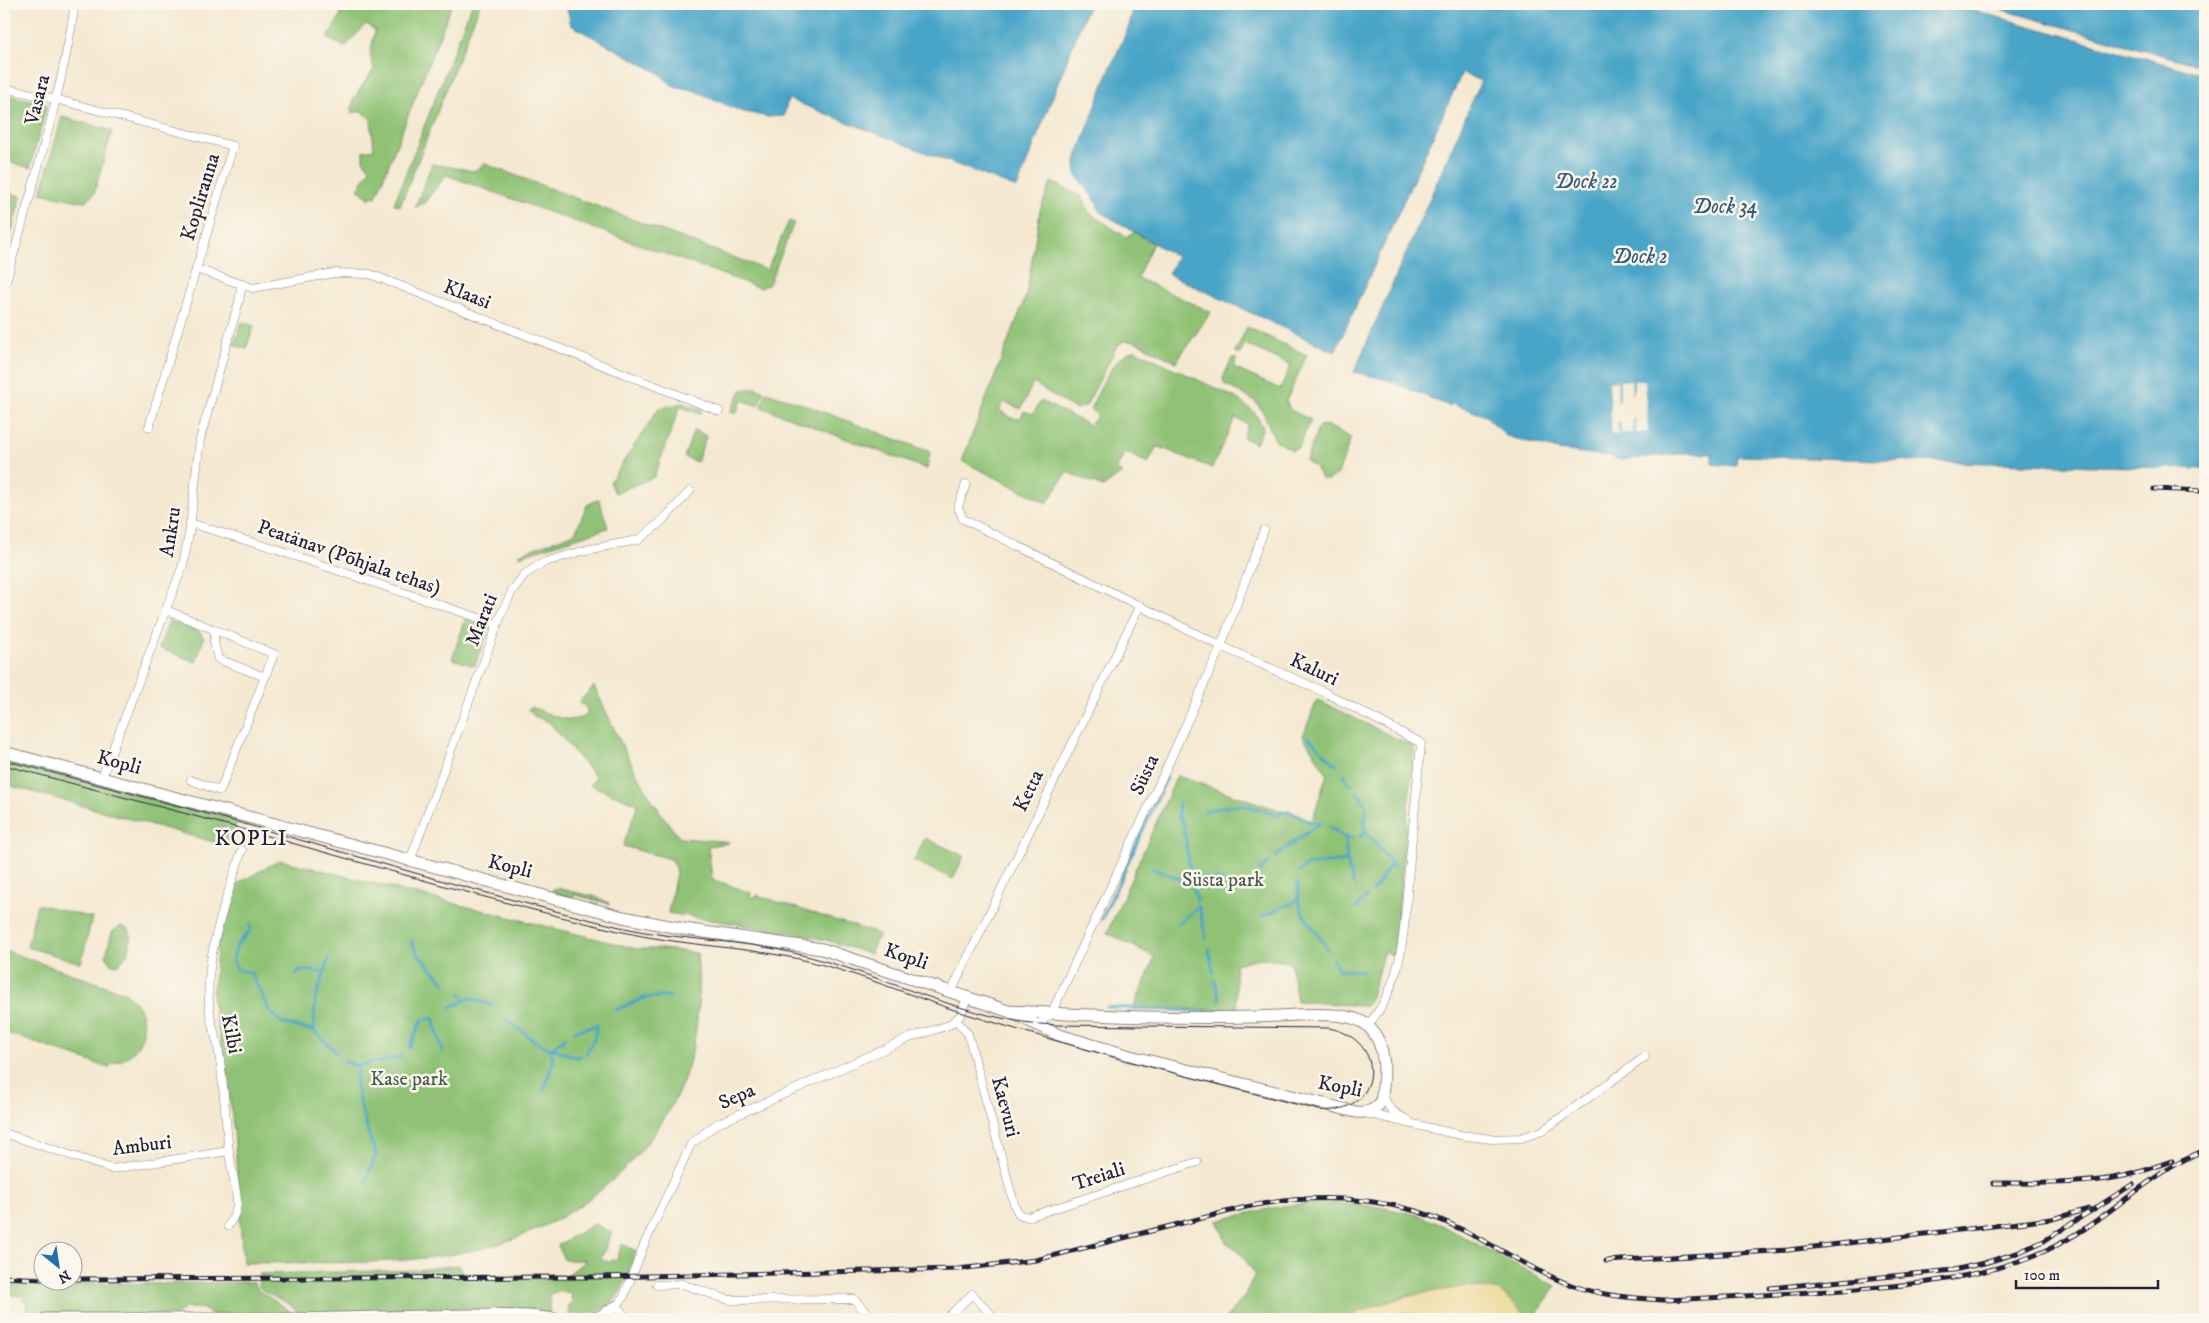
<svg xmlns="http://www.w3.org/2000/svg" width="2209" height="1323" font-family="'IM FELL DW Pica',serif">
<rect width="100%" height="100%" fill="#fbf7ec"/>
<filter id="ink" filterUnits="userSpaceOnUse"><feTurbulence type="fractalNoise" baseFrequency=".02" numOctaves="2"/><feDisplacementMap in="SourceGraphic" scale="10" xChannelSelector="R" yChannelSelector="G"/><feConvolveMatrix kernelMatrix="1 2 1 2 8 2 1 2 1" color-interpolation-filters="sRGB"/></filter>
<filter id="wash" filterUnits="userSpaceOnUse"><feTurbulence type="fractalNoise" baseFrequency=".0096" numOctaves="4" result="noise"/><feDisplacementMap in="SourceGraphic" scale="20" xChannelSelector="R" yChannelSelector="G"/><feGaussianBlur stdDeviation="1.12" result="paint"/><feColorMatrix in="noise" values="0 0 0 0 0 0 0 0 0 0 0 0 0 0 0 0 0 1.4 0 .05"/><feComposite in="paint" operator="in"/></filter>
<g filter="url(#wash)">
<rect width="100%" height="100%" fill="#f4e8d0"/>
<g fill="#8fc274" stroke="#587258">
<path d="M339 4H452L376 197 371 196 370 199 358 189 370 169 363 160V151L374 149 371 119 362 111 351 113 354 98 374 69 370 55 375 30 366 24 345 47 327 38 341 15Z"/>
<path d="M472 4H480L400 206 394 204Z"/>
<path d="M4 94 47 104 30 168 4 160Z"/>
<path d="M62 117 112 131 94 194 84 202 41 193Z"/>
<path d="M432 164 474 171 485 164 767 270 789 221 794 223 769 284 760 288 446 175 424 203 415 207Z"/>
<path d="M1051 182 1083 197 1089 213 1126 237 1134 232 1153 243 1137 278 1211 312 1176 362 1134 341H1124L1117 346 1086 406 1075 409 1033 383 1021 409 1004 402 999 410 1011 418 1020 419 1024 411 1033 414 1041 401 1089 425 1098 416 1090 409C1101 389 1111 356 1135 350L1236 398 1255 413 1263 427 1256 444 1243 437 1248 424 1235 418 1212 468 1157 446 1148 463 1125 452 1116 470 1122 473 1103 487 1067 472 1047 503 962 461 1026 296 1040 211Z"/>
<path d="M4 191 21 196 4 260Z"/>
<path d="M242 322 254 326 246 349 234 345Z"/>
<path d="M1247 327 1307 355 1286 401 1290 410 1311 420 1298 448 1292 450 1275 440 1264 414 1255 401 1224 384 1223 378 1232 358 1237 359 1234 368 1280 389 1291 365 1245 344 1240 354 1235 352Z"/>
<path d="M756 388 764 391 758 406 742 400 736 414 730 412 741 390Z"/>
<path d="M766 392 797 402 930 452 927 469 761 407Z"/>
<path d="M683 403 702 410 700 414 680 407 654 477 615 493 610 482 659 408Z"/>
<path d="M1326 425 1351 438 1338 474 1329 480 1322 479 1315 467 1306 460 1319 426Z"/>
<path d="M694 430 706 436 697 462 684 457Z"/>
<path d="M599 499 608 528 519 556 518 554 575 533 587 505Z"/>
<path d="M466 618 490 626 475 666 452 659Z"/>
<path d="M169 621 200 632 204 638 196 662 159 648Z"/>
<path d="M594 686C619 739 642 793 680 838L721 841 729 843 708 846 712 879 751 893 750 897 754 898 756 895 879 934 870 954 826 940 794 933 668 913 676 873 673 860 623 846 638 804 590 785 596 778 549 722 534 716 528 709 532 707C550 714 569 726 587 715V708L579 702Z"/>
<path d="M1317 700 1414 747 1394 956 1384 951 1369 1003 1365 1006 1297 1001 1290 962 1259 958 1235 964 1237 1010 1133 1009 1155 957 1107 933 1177 776 1312 821 1327 774 1303 736Z"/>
<path d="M4 759 154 799 237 819 232 842 229 844H221L4 784Z"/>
<path d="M925 838 964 856 953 879 914 861Z"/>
<path d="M280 860 637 949H662L697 953C701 998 698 1051 678 1093 637 1178 556 1235 465 1252 393 1266 316 1262 243 1263L234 1131 223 1052 212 999 219 933 237 884Z"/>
<path d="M556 888 597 897 610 904 575 895 570 898 553 892 552 890Z"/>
<path d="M37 904 92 918 81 963 27 947Z"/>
<path d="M121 926 129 930C134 940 127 962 116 965L110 963 106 955 112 932Z"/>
<path d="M4 950 126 993C155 1017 146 1055 111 1064L109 1068 4 1032Z"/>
<path d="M1323 1202 1380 1207 1417 1215 1441 1225 1556 1286 1533 1319H1528L1516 1305 1409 1295 1357 1313 1344 1319H1225L1244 1297 1255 1274 1241 1254 1227 1243 1217 1221C1252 1212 1286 1204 1323 1202Z"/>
<path d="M594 1224 612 1232 601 1259 611 1263 612 1259 616 1261 622 1244 636 1251C621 1292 620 1314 569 1315L568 1305 572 1304 571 1292 550 1293 549 1313C466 1303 381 1312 298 1314 291 1299 266 1298 259 1286 258 1283 259 1277 259 1274L418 1270 458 1265 468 1276 565 1277 586 1260H564L558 1245Z"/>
<path d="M4 1281 148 1284 254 1282 259 1291 293 1313 213 1315 202 1308H185L176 1315H26L27 1305 22 1296 4 1295Z"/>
</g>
<path fill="#eeda9e" stroke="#887e6c" d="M1468 1286 1499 1291 1516 1305 1528 1319H1433L1402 1313 1387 1319H1344C1383 1299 1425 1293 1468 1286Z"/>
<g fill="#49a5c7" stroke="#366481">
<path d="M566 4H1089L1017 188 788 99 784 116 768 117 740 111 693 90 673 86 659 73 571 25Z"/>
<path d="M1134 4H1951L2205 75V469L1737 456 1736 466 1712 464V454L1687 453 1620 460 1609 456 1558 450 1506 436 1486 416 1452 404 1449 406 1388 380 1354 372 1481 81 1462 73 1335 352 1168 274 1177 257 1099 211 1097 203 1077 176 1075 170 1077 157 1108 73 1129 26Z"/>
<path d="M1982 4H2205V67Z"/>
<path d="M1402 1313 1433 1319H1387Z"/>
</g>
<path fill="#f4e8d0" d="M1609 381H1617L1618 401H1620V381H1631L1632 394H1634V381H1645L1648 432 1636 433 1635 417H1633V433H1621L1620 421H1618V434H1612Z"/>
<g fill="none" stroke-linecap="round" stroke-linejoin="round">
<g stroke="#49a5c7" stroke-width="3">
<path d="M1308 737 1336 765"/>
<path d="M1344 774 1347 782 1352 785"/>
<path d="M1357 791 1367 807 1364 829 1395 868"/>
<path d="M1179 803 1178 815 1183 823 1192 884 1197 900"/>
<path d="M1205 811C1240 803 1242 802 1276 815L1289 811 1310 822 1320 823"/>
<path d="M1329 827 1345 837 1353 838"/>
<path d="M1345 837 1347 861 1354 886"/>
<path d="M1360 837 1366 832"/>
<path d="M1275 856 1320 823"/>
<path d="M1152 868 1192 884"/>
<path d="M1260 872 1268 862"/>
<path d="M1298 872 1307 865 1347 861"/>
<path d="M1191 875 1212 880H1223"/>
<path d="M1298 883C1297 922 1312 919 1327 949"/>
<path d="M1373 892 1391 864"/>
<path d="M1356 908 1367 897"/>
<path d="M1263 916 1298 900"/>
<path d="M1102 919 1167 777"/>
<path d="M250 924 251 930 237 945 232 961 238 970 251 973 270 1012 282 1023 314 1031 337 1053"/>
<path d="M1178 924 1199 906 1206 938"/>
<path d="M411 941 417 953 445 983"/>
<path d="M1209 949 1213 972"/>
<path d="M1333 960 1339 970 1363 971"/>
<path d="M296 974 299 970 325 972"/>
<path d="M1215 981 1220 1000"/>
<path d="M461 993 465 1000"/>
<path d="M451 1007 470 998 492 1005"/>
<path d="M1107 1007 1216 1012"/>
<path d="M616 1010 644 998 670 996"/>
<path d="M507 1020 536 1042 551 1049 566 1037"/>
<path d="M314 1031 315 1000 329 959"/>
<path d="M575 1031 597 1025 594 1039 586 1054"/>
<path d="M409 1048 422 1020 433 1018 443 1052"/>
<path d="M554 1049 576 1057 581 1056"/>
<path d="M344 1061 357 1066 397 1058 402 1055"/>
<path d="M357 1066C358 1071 356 1076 356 1081 356 1094 370 1142 376 1153L366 1180"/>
<path d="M544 1090 553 1063 551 1049"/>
</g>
</g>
</g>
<g filter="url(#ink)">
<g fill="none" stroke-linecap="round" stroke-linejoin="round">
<g stroke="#8b8586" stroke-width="9">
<g id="street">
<path d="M4 88 55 99 233 146 149 427"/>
<path d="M196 269 253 288 334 273 370 274 719 411"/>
<path d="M4 289C29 195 61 100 75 4"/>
<path d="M966 484 958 507 963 519 1221 646 1326 693 1421 743C1417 785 1413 827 1409 869 1404 924 1406 981 1368 1025"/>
<path d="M190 523 277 550 497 624"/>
<path d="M166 610 274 654 220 791 191 780"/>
<path d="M215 631 214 642 218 659 265 677"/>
<path d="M102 777 183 565 190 528 200 439 239 301 242 284"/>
<path d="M410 861 501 615 512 591 525 574 545 562 586 550 638 540 661 522 690 491"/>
<path d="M951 992 1140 605"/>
<path d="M956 1020 968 1034 1015 1207 1019 1214 1028 1217 1197 1162"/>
<path d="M1042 1028V1021L1051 1014 1166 769 1221 646 1264 530"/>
<path d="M1383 1094C1387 1109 1395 1114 1408 1120"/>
<path d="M1365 1113 1460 1135 1492 1139 1521 1138 1542 1131 1645 1057"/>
<path d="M4 1133 112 1169 229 1151"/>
<path d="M228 1226C233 1219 237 1211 237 1201 236 1185 231 1169 229 1152 225 1117 224 1082 218 1047 216 1035 211 1025 210 1013 202 961 226 900 242 850"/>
<path d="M657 1285 682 1284 729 1300 854 1299 872 1319"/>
<path d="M627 1319 617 1306 624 1296 644 1245 691 1144 715 1125 909 1038 949 1025 960 1016 967 998"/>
<path d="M946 1319 972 1294 995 1319"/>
</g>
</g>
<g stroke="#8b8586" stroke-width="13">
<g id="secondary">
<path d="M4 752 623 917 684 929 822 949 1008 1011 1059 1035 1130 1056 1356 1112C1367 1113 1374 1111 1381 1102 1385 1077 1388 1045 1368 1026 1352 1010 1302 1015 1280 1016 1189 1020 1099 1016 1008 1011"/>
<path d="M45 1319H296L471 1315 529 1316 555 1319"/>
<path d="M589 1319 601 1316 617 1306"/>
</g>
</g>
<use href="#street" stroke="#fff" stroke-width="8"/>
<use href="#secondary" stroke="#fff" stroke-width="11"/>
<path stroke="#22223b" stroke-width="1" d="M4 760C83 781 162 801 241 823 367 859 493 897 620 927 679 941 740 939 798 954 884 974 967 1022 1055 1025L1329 1028C1390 1040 1382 1116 1319 1110 1204 1081 1089 1052 976 1017 924 1001 873 979 820 964 754 946 685 947 618 931 492 901 367 864 242 829 163 807 83 787 4 765"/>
<g stroke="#22223b" stroke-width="5">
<g id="rail">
<path d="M2154 489 2205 491"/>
<path d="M1993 1183C2036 1183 2082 1185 2124 1176 2141 1173 2156 1166 2172 1161"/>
<path d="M1606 1261 1788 1250 2052 1219 2089 1209"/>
<path d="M4 1277 42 1279"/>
<path d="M72 1279 600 1277 958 1269 1036 1260 1246 1207C1303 1195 1360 1195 1416 1211 1472 1228 1519 1266 1574 1286 1602 1296 1634 1298 1664 1300 1713 1298 1762 1295 1811 1292 1890 1287 1972 1283 2045 1251 2103 1225 2146 1174 2205 1150"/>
<path d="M1770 1288 1954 1270 1984 1263 2017 1253 2044 1241 2133 1184"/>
</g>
</g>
<use href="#rail" stroke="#fbf7ec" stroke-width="3" stroke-dasharray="9" stroke-linecap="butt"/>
</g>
</g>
<g text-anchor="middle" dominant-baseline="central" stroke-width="5" stroke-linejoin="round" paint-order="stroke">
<g font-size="20" fill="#22223b" stroke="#fbf7ec">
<text transform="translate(38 100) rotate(-76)">Vasara</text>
<text transform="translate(201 197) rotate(-73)">Kopliranna</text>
<text transform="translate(467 295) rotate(21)">Klaasi</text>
<text transform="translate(171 532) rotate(-81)">Ankru</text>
<text transform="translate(349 558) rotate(19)">Peatänav (Põhjala tehas)</text>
<text transform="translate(482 620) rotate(-68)">Marati</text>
<text transform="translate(1314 670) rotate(25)">Kaluri</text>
<text transform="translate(119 763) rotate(15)">Kopli</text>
<text transform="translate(1145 775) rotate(-65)">Süsta</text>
<text transform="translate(1029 791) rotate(-64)">Ketta</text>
<text transform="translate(510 867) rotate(14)">Kopli</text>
<text transform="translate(906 957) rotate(19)">Kopli</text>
<text transform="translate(231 1034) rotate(79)">Kilbi</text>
<text transform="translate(1340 1087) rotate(11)">Kopli</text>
<text transform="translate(737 1097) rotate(-24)">Sepa</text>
<text transform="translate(1005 1107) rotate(75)">Kaevuri</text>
<text transform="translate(142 1146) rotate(-7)">Amburi</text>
<text transform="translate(1099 1177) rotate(-18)">Treiali</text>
</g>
<g font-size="20" fill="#485a4f" stroke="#fbf7ec">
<text x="1223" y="880">Süsta park</text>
<text x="409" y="1079">Kase park</text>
</g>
<g font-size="21" font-style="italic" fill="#345d7a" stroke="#fbf7ec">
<text x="1586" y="182">Dock 22</text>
<text x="1725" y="207">Dock 34</text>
<text x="1640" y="257">Dock 2</text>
</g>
<g font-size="22" letter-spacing="1" fill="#22223b" stroke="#fbf7ec">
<text x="251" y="838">KOPLI</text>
</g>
</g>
<rect width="2209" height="1323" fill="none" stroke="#fbf7ec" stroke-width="20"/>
<g transform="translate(58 1266) rotate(150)"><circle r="24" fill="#fbf7ec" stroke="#a4a2a5"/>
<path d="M0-4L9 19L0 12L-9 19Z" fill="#1f6fb2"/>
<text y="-8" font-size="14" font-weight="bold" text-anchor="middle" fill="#22223b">N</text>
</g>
<path d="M2016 1280v8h142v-8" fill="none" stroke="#22223b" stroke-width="2.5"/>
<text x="2024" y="1280" font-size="15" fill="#22223b" stroke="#fbf7ec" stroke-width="4" paint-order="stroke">100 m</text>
</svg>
